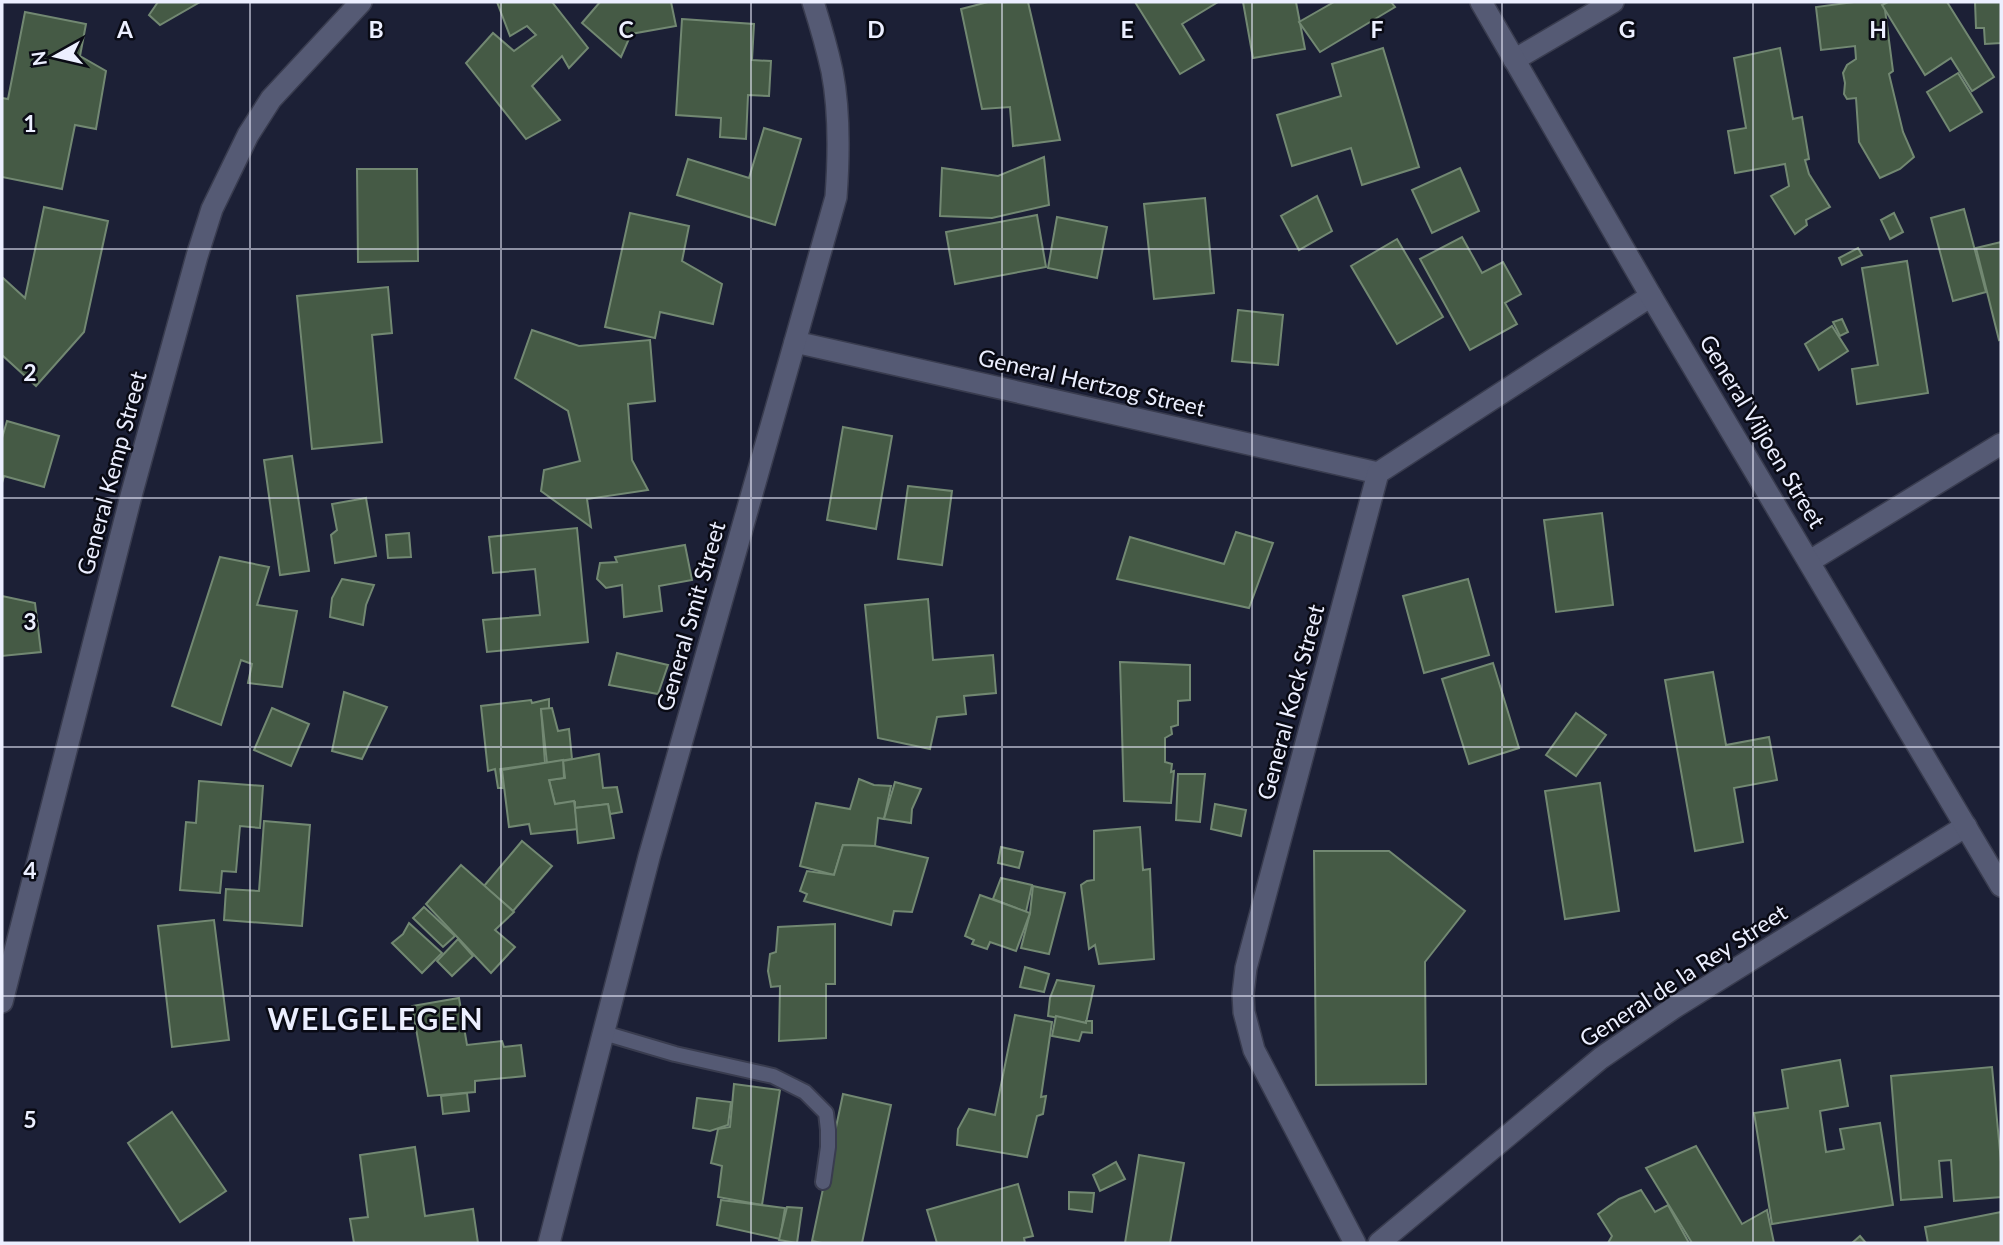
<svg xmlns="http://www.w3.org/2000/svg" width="2003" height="1245" font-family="Lato,sans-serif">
<rect width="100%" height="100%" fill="#1c2036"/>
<g fill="#455a45" stroke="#728872" stroke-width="2">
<path d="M158 2H200L160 25 149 15Z"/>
<path d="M497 2H552L588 48 569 68 562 56 532 86 560 120 526 139 466 63 493 33 514 51 536 35 527 26 510 36Z"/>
<path d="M600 2H671L676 26 631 34 621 57 582 23Z"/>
<path d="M988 2H1028L1060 140 1013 146 1010 107 982 109 961 9Z"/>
<path d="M1135 2H1218L1182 24 1204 60 1180 74Z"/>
<path d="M1243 2H1296L1305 49 1253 58Z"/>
<path d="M1334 2H1391L1395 7 1320 52 1299 22Z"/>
<path d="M1854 2H1884L1893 71 1889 74 1903 132 1914 157 1900 169 1880 178 1859 142 1856 98 1847 99 1844 94 1845 83 1843 73 1847 65 1856 59 1855 46 1821 50 1816 7Z"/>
<path d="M1888 2H1947L1994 77 1972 91 1951 58 1925 75 1882 5Z"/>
<path d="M1975 2H2001V43L1985 44 1984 28H1976Z"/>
<path d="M25 12 86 24 80 56 106 71 96 129 75 125 62 189 2 177V98L8 99Z"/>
<path d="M682 19 754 24 752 60 771 61 769 96 748 95 746 139 720 137 721 118 676 115Z"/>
<path d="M1383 48 1419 167 1362 185 1351 148 1292 166 1277 115 1341 96 1332 64Z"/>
<path d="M1780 48 1793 119 1802 117 1809 159 1805 160 1809 174 1830 207 1806 220 1807 225 1795 234 1771 196 1789 186 1785 164 1735 173 1728 131 1746 128 1734 58Z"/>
<path d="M1958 73 1982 112 1950 131 1927 92Z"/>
<path d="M764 128 801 139 775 225 677 195 688 159 749 178Z"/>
<path d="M1044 157 1049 205 992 218 940 216 942 168 998 176Z"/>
<path d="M1460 168 1479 211 1432 233 1412 190Z"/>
<path d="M357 169H417L418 261 358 262Z"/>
<path d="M1317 196 1332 231 1299 250 1281 216Z"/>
<path d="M1205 198 1214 293 1154 299 1144 204Z"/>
<path d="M44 207 108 221 84 332 36 386 2 355V277L25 298Z"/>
<path d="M1964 209 1986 292 1953 301 1931 218Z"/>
<path d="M630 213 689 226 682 261 722 284 713 324 660 312 655 338 605 327Z"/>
<path d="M1894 213 1903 232 1890 239 1881 220Z"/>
<path d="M1037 215 1046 267 955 284 946 232Z"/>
<path d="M1057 217 1107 227 1097 278 1048 268Z"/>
<path d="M1462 237 1482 273 1503 262 1521 294 1505 303 1517 324 1470 350 1420 259Z"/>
<path d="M1397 239 1443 317 1397 344 1351 266Z"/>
<path d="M2001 242V339L1999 340 1976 248Z"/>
<path d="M1858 248 1862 255 1842 265 1839 258Z"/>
<path d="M1907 261 1928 393 1857 404 1852 369 1878 365 1862 268Z"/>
<path d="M388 287 392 333 372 335 382 442 312 449 297 296Z"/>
<path d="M1238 310 1283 315 1278 365 1232 361Z"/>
<path d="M1842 319 1848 332 1840 336 1833 322Z"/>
<path d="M1832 326 1848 351 1819 370 1805 344Z"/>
<path d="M532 330 579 346 650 340 655 401 628 404 632 460 648 490 587 499 591 527 541 491 544 470 580 461 568 411 515 378Z"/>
<path d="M7 421 59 436 44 487 4 476 2 483V438Z"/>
<path d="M843 427 892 436 876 529 827 520Z"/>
<path d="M292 456 309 571 280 575 264 460Z"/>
<path d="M908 486 952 491 942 565 898 559Z"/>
<path d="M366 498 376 556 335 563 331 535 337 530 332 504Z"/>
<path d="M1602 513 1613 605 1556 612 1544 520Z"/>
<path d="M577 528 588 642 487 652 483 620 540 615 535 569 493 573 489 537Z"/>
<path d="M1236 532 1273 543 1249 608 1117 579 1130 537 1224 564Z"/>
<path d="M409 533 411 557 388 558 386 535Z"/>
<path d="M685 545 692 580 659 586 662 611 624 617 622 585 606 588 597 579 600 563 617 562 615 557Z"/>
<path d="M220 557 269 567 257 605 297 611 282 687 248 683 252 664 241 660 221 725 172 706Z"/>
<path d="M342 579 374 585 366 605 363 625 330 617 332 598Z"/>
<path d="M1468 579 1489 655 1424 673 1403 596Z"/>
<path d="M2 596 35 603 41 652 2 656Z"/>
<path d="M928 599 933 660 993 655 996 693 964 696 966 714 937 717 930 749 878 738 865 605Z"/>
<path d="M617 653 668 665 658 694 609 685Z"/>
<path d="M1120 662 1190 665V700L1178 701V725L1171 727 1172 734 1165 738V762L1172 764 1171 772 1174 771 1171 803 1124 801Z"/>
<path d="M1493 663 1519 748 1469 764 1442 679Z"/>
<path d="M1713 672 1726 745 1769 737 1777 780 1734 788 1743 842 1695 851 1665 680Z"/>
<path d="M344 692 387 707 362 759 332 751Z"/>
<path d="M549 699V709H541L545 763 500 769 503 788H498L495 769 488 771 481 706 531 700 532 703Z"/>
<path d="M272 708 309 724 291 766 254 750Z"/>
<path d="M552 708 558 731 569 729 572 759 547 763 541 709Z"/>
<path d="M1576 713 1606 735 1576 776 1546 755Z"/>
<path d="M599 754 603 788 617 787 622 812 610 814 608 804 575 808V802L555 804 549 780 565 778 563 761Z"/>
<path d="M563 760 564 778 549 780 555 804 574 801 578 829 531 834 529 824 509 827 502 770Z"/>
<path d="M1178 774H1205L1200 822 1176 820Z"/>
<path d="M859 779 874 785 891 786 884 819 878 818 875 846 843 845 834 875 800 866 816 803 850 809Z"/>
<path d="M199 781 263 786 260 828 240 826 236 872 222 871 220 893 180 890 186 822 196 823Z"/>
<path d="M895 782 921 789 912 809 911 823 884 819Z"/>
<path d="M1600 783 1619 911 1565 919 1545 791Z"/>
<path d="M608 804 614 838 578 843 575 808Z"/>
<path d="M1215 804 1246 810 1241 836 1211 829Z"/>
<path d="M264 821 310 825 302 926 224 920 226 889 259 891Z"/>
<path d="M1140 827 1143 870 1150 869 1154 959 1099 964 1095 945 1089 949 1081 885 1087 881 1094 880V831Z"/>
<path d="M522 841 552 866 513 911 484 886Z"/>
<path d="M843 845 875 846 928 858 912 912 894 911 891 925 804 901 807 894 800 891 807 871 834 875Z"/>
<path d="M1001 847 1023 852 1019 868 998 863Z"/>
<path d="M1314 851H1389L1465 911 1425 962 1426 1084 1316 1085Z"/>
<path d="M461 865 514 912 495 930 515 947 491 973 426 904Z"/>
<path d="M1001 878 1032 885 1026 912 993 899Z"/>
<path d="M1033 886 1065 893 1049 954 1021 948 1030 913Z"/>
<path d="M980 895 1030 913 1016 951 990 942 987 949 972 944 974 940 965 936Z"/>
<path d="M424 907 455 936 443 947 413 918Z"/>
<path d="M214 920 229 1040 172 1047 158 926Z"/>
<path d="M409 923 442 953 422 973 392 943 403 934Z"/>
<path d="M835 924V984H826V1038L779 1041 780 986 771 987 768 971 770 954 776 952 778 927Z"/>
<path d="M458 939 473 956 452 976 437 961Z"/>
<path d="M1025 967 1049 974 1044 992 1020 987Z"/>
<path d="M1057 980 1094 986 1086 1023 1048 1016 1050 998Z"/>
<path d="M459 998 467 1045 502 1041 504 1047 521 1045 525 1076 475 1081V1092L428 1096 412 1006Z"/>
<path d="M1015 1015 1052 1022 1041 1097 1046 1096 1043 1114 1037 1116 1027 1157 957 1145 958 1129 969 1109 995 1115Z"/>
<path d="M1056 1016 1086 1023V1021H1092V1033L1082 1032 1079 1041 1052 1036Z"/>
<path d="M1840 1060 1848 1106 1820 1111 1826 1152 1844 1149 1840 1129 1880 1123 1893 1205 1772 1224 1754 1113 1788 1108 1782 1070Z"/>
<path d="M1992 1067 2001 1162V1197L1954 1201 1951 1160 1939 1161 1942 1197 1901 1200 1891 1076Z"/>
<path d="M734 1084 780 1090 762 1205 718 1197 722 1166 711 1163 718 1129 730 1127Z"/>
<path d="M467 1093 469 1111 443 1114 441 1096Z"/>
<path d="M843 1094 891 1105 862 1243H822L812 1241Z"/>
<path d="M697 1098 731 1102 728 1125 710 1131 693 1128Z"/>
<path d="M172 1112 226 1191 180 1222 128 1143Z"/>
<path d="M1696 1146 1742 1224 1767 1210 1774 1243H1692L1646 1168Z"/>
<path d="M415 1147 425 1216 473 1209 478 1243H354L350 1219 368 1217 360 1155Z"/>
<path d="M1139 1155 1184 1163 1170 1243H1125Z"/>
<path d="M1116 1162 1125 1179 1100 1191 1093 1175Z"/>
<path d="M1018 1184 1033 1236 1024 1238 1025 1243H937L927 1210Z"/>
<path d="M1641 1190 1655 1212 1668 1205 1689 1243H1608L1612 1236 1598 1214 1619 1199Z"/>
<path d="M1069 1192 1094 1193 1092 1212 1069 1209Z"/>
<path d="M721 1200 785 1208 780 1239 717 1225Z"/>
<path d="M787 1207 802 1208 797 1243 779 1240Z"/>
<path d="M2001 1212V1243H1928L1925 1227Z"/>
<path d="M1860 1236 1866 1243H1852Z"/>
</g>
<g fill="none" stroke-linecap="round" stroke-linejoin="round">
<g stroke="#393c4f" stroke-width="18">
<path id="lane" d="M604 1033 675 1054 773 1076 805 1092 826 1113 828 1130V1147L823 1182"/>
</g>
<g stroke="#393c4f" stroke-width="24">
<g id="street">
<path d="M1514 60 1613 2"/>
<path d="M795 342 1378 473"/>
<path d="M1810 561 2001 444"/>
<path d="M2 1002 131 496 197 256 212 209 248 135 271 99 361 2"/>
<path d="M549 1243 649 857 836 197C839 156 840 112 832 71 827 48 820 24 813 2"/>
<path d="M1355 1243 1254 1050 1244 1012 1243 994 1246 968 1378 473 1651 296"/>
<path d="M1379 1243 1601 1058 1675 1007 1966 826"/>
</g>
</g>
<g stroke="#393c4f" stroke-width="24">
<path id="secondary" d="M1481 2 1651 296 2001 886"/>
</g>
<use href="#lane" stroke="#555a74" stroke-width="14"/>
<use href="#street" stroke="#555a74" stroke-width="21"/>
<use href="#secondary" stroke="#555a74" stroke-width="21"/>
</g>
<path fill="none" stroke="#ecefff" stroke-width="2" stroke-opacity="0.55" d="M250 2V1243M501 2V1243M751 2V1243M1002 2V1243M1252 2V1243M1502 2V1243M1753 2V1243M2 249H2001M2 498H2001M2 747H2001M2 996H2001"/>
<g text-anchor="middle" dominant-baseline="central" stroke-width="5" stroke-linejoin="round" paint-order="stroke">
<g font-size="23" fill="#ecefff" stroke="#090a14">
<text transform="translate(1092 382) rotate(13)">General Hertzog Street</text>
<text transform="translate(1763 431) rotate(59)">General Viljoen Street</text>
<text transform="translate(111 473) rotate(-75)">General Kemp Street</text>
<text transform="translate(690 616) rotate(-74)">General Smit Street</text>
<text transform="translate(1290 702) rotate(-75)">General Kock Street</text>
<text transform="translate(1683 975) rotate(-33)">General de la Rey Street</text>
</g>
<g font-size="30" font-weight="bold" letter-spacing="2" fill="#ecefff" stroke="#090a14">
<text x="376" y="1018">WELGELEGEN</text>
</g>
</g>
<g font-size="23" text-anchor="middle" font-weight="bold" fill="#ecefff" stroke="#090a14" stroke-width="5" stroke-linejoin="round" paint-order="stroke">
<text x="125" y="38">A</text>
<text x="376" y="38">B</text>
<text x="626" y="38">C</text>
<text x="876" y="38">D</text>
<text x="1127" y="38">E</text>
<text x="1377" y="38">F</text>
<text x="1627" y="38">G</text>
<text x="1878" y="38">H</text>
<text x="30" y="132">1</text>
<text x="30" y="381">2</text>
<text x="30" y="630">3</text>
<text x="30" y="879">4</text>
<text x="30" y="1128">5</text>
</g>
<rect width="2003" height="1245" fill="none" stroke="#ecefff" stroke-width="7"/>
<g transform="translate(56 56) rotate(262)" stroke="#090a14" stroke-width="5" paint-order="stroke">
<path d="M0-5L12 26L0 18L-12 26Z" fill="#ecefff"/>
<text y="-10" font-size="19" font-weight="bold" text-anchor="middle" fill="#ecefff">N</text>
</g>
</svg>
